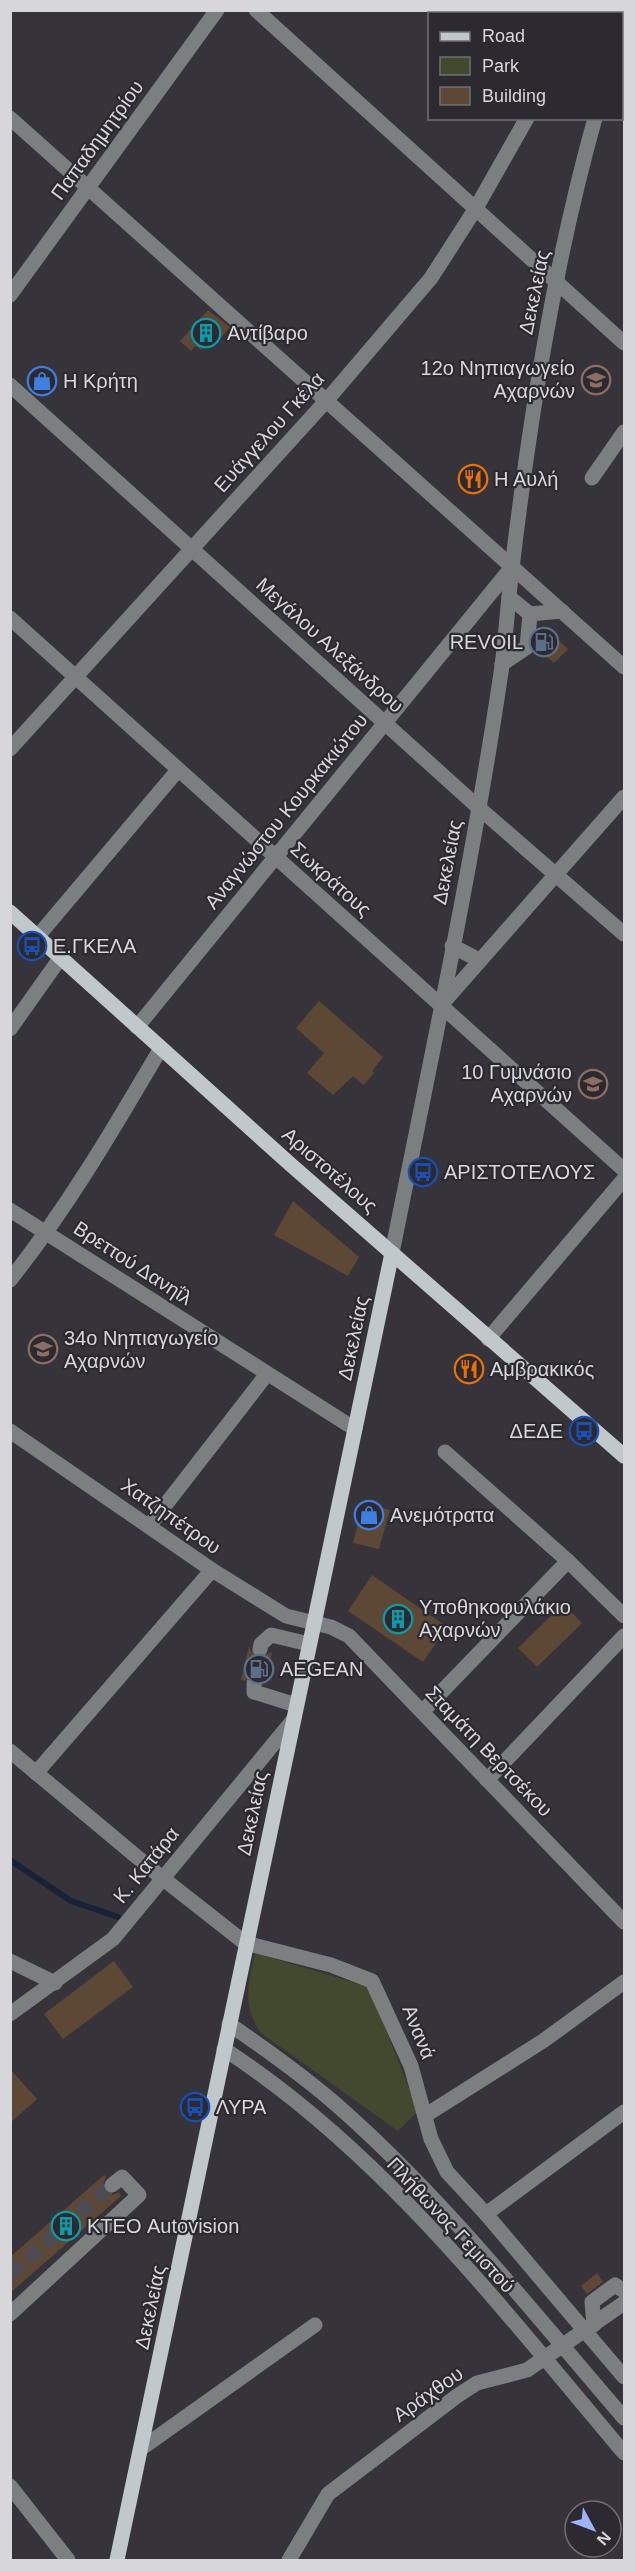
<svg xmlns="http://www.w3.org/2000/svg" width="635" height="2571" font-family="Arial,sans-serif">
<rect width="100%" height="100%" fill="#36343a"/>
<path fill="#43492f" d="M255 1953 369 1987 418 2111 398 2131 261 2033C242 2006 248 1984 255 1953Z"/>
<g fill="none" stroke-linecap="round" stroke-linejoin="round">
<path stroke="#182136" stroke-width="6" d="M10 1860 71 1901 118 1917"/>
</g>
<g fill="#5c4834">
<path d="M208 310 230 327 215 345 211 340 201 350 195 346 191 351 180 341Z"/>
<path d="M543 626 568 649 554 663 537 648 538 631Z"/>
<path d="M319 1001 383 1057 372 1071 374 1073 364 1085 353 1076 333 1095 307 1073 324 1053 296 1028Z"/>
<path d="M293 1201 359 1257 348 1276 274 1235Z"/>
<path d="M363 1503 390 1510 379 1549 353 1543Z"/>
<path d="M372 1575 447 1627 423 1662 348 1611Z"/>
<path d="M563 1604 582 1623 537 1667 518 1648Z"/>
<path d="M249 1646 253 1656 258 1658 272 1652 264 1685 262 1678 255 1673 249 1675 245 1681 241 1680Z"/>
<path d="M114 1961 133 1987 63 2039 44 2014Z"/>
<path d="M10 2069 37 2099 10 2123Z"/>
<path d="M104 2175 106 2177 102 2186 105 2192 113 2195 119 2192 121 2196 10 2293V2257Z"/>
<path d="M597 2273 603 2282 587 2294 581 2286Z"/>
</g>
<g fill="none" stroke-linecap="round" stroke-linejoin="round">
<g stroke="#4e4c52" stroke-width="15" stroke-dasharray="15 8" stroke-linecap="butt">
<path d="M254 1683 260 1649"/>
<path d="M10 2274 112 2185"/>
</g>
<g stroke="#7b7f80" stroke-width="15">
<path d="M256 10 624 343"/>
<path d="M582 10 586 14"/>
<path d="M622 27 624 18"/>
<path d="M622 44 624 46"/>
<path d="M10 118 624 667"/>
<path d="M10 295 217 10"/>
<path d="M10 385 479 808 624 934"/>
<path d="M592 478 624 432"/>
<path d="M530 614 562 611"/>
<path d="M10 618 624 1170"/>
<path d="M502 664 527 647 530 614 509 597"/>
<path d="M10 749 327 400 431 278 476 208 527 118"/>
<path d="M38 936 178 770"/>
<path d="M452 946 479 960"/>
<path d="M441 1005 624 797"/>
<path d="M137 1027 512 567"/>
<path d="M10 1029 61 957"/>
<path d="M10 1210 355 1429"/>
<path d="M392 1253C431 1058 473 863 502 666 506 634 508 601 512 568 530 417 554 265 595 118"/>
<path d="M10 1280C68 1207 114 1128 161 1048"/>
<path d="M488 1339 624 1179"/>
<path d="M10 1431 212 1570 286 1616 331 1627 349 1636 624 1922"/>
<path d="M445 1452 568 1561 624 1616"/>
<path d="M149 1526 267 1374"/>
<path d="M260 1649 261 1644 271 1635 309 1644"/>
<path d="M254 1683V1692L296 1705"/>
<path d="M423 1711 568 1561"/>
<path d="M10 1751 161 1877 245 1943 331 1965 372 1981 411 2066 431 2139 447 2172 486 2214 624 2377"/>
<path d="M36 1773 212 1570"/>
<path d="M487 1780 624 1636"/>
<path d="M10 1961 55 1983"/>
<path d="M10 2014 113 1939 294 1719"/>
<path d="M229 2024C264 2048 299 2073 331 2100 440 2194 531 2310 624 2418"/>
<path d="M224 2049C384 2153 503 2310 624 2453"/>
<path d="M426 2115 543 2041 624 1982"/>
<path d="M486 2214 624 2112"/>
<path d="M10 2314 139 2195 122 2177 112 2185"/>
<path d="M594 2325 592 2302 615 2285 624 2291"/>
<path d="M142 2448 315 2325"/>
<path d="M10 2486 68 2560"/>
<path d="M289 2560 328 2494 457 2396 477 2383 527 2370 624 2303"/>
</g>
<g stroke="#c0c8cb" stroke-width="15">
<path d="M10 912 290 1164 624 1456"/>
<path d="M117 2560 392 1253"/>
</g>
</g>
<defs>
<g id="building-ring" transform="scale(1.5)"><circle r="9.5" fill="#2c2a30" stroke="#0f9aa8" stroke-width="1.5"/><path d="M-4-6H4V6H1V3H-1V6H-4ZM-2.5-4.3h1.7v1.8h-1.7ZM.8-4.3h1.7v1.8H.8ZM-2.5-1h1.7V.8h-1.7ZM.8-1h1.7V.8H.8Z" fill="#0f9aa8"/></g>
<g id="school-ring" transform="scale(1.5)"><circle r="9.5" fill="#2c2a30" stroke="#8d6e63" stroke-width="1.5"/><path d="M0-5L7-2L0 1L-7-2ZM-4 1L0 2.5L4 1V4Q0 6-4 4Z" fill="#8d6e63"/></g>
<g id="shop-ring" transform="scale(1.5)"><circle r="9.5" fill="#2c2a30" stroke="#3f7fe0" stroke-width="1.5"/><path d="M-5-2.5h2.3a2.7 3.5 0 0 1 5.4 0H5L5.5 6h-11ZM-1.5-2.5h3a1.5 2.3 0 0 0-3 0Z" fill="#3f7fe0"/></g>
<g id="restaurant-ring" transform="scale(1.5)"><circle r="9.5" fill="#2c2a30" stroke="#e8710a" stroke-width="1.5"/><path d="M-5-6h1v4h1v-4h1v4h1v-4h1v5L-1.5 .5V6h-2V.5L-5-1ZM5-6V6H3V1.5H1.5Q1.5-4 5-6Z" fill="#e8710a"/></g>
<g id="fuel-ring" transform="scale(1.5)"><circle r="9.5" fill="#2c2a30" stroke="#5c6f8a" stroke-width="1.5"/><path d="M-5.5-6h7V0h2V4h1.3V-2.5L3-4.5l.8-.8L6-3V5H2.5V1h-1V6h-7ZM-4.2-4.7v3.2H.2V-4.7Z" fill="#5c6f8a"/></g>
<g id="bus-ring" transform="scale(1.5)"><circle r="9.5" fill="#2c2a30" stroke="#1a4fb4" stroke-width="1.5"/><path d="M-5-6H5V4H4V6H2V4H-2V6H-4V4H-5ZM-3.5-4V0h7V-4ZM-3.5 1.2v1.5H-2V1.2ZM2 1.2v1.5H3.5V1.2Z" fill="#1a4fb4"/></g>
</defs>
<g fill-rule="evenodd">
<use href="#building-ring" x="206" y="333"/>
<use href="#school-ring" x="596" y="380"/>
<use href="#shop-ring" x="42" y="381"/>
<use href="#restaurant-ring" x="473" y="479"/>
<use href="#fuel-ring" x="544" y="642"/>
<use href="#bus-ring" x="32" y="946"/>
<use href="#school-ring" x="593" y="1084"/>
<use href="#bus-ring" x="423" y="1172"/>
<use href="#school-ring" x="43" y="1349"/>
<use href="#restaurant-ring" x="469" y="1369"/>
<use href="#bus-ring" x="584" y="1431"/>
<use href="#shop-ring" x="369" y="1515"/>
<use href="#building-ring" x="398" y="1619"/>
<use href="#fuel-ring" x="259" y="1669"/>
<use href="#bus-ring" x="195" y="2107"/>
<use href="#building-ring" x="66" y="2226"/>
</g>
<g text-anchor="middle" dominant-baseline="central" stroke-width="4.5" stroke-linejoin="round" paint-order="stroke">
<g font-size="20" fill="#d7d6da" stroke="#2c2a30">
<text transform="translate(97 140) rotate(-54)">Παπαδημητρίου</text>
<text transform="translate(534 292) rotate(-78)">Δεκελείας</text>
<text transform="translate(269 432) rotate(-48)">Ευάγγελου Γκέλα</text>
<text transform="translate(330 645) rotate(42)">Μεγάλου Αλεξάνδρου</text>
<text transform="translate(286 811) rotate(-51)">Αναγνώστου Κουρκακιώτου</text>
<text transform="translate(447 862) rotate(-79)">Δεκελείας</text>
<text transform="translate(331 879) rotate(42)">Σωκράτους</text>
<text transform="translate(330 1170) rotate(41)">Αριστοτέλους</text>
<text transform="translate(133 1263) rotate(33)">Βρεττού Δανηΐλ</text>
<text transform="translate(353 1338) rotate(-78)">Δεκελείας</text>
<text transform="translate(171 1516) rotate(35)">Χατζηπέτρου</text>
<text transform="translate(489 1751) rotate(46)">Σταμάτη Βερτσέκου</text>
<text transform="translate(252 1813) rotate(-78)">Δεκελείας</text>
<text transform="translate(146 1865) rotate(-51)">Κ. Κατάρα</text>
<text transform="translate(419 2032) rotate(68)">Ανανά</text>
<text transform="translate(451 2225) rotate(47)">Πλήθωνος Γεμιστού</text>
<text transform="translate(150 2307) rotate(-78)">Δεκελείας</text>
<text transform="translate(428 2394) rotate(-35)">Αράχθου</text>
</g>
<g font-size="20" fill="#d7d6da" stroke="#2c2a30" text-anchor="start">
<text x="227" y="333">Αντίβαρο</text>
<text x="575" y="368" text-anchor="end">12ο Νηπιαγωγείο<tspan x="575" dy="23">Αχαρνών</tspan></text>
<text x="63" y="381">Η Κρήτη</text>
<text x="494" y="479">Η Αυλή</text>
<text x="523" y="642" text-anchor="end">REVOIL</text>
<text x="53" y="946">Ε.ΓΚΕΛΑ</text>
<text x="572" y="1072" text-anchor="end">10 Γυμνάσιο<tspan x="572" dy="23">Αχαρνών</tspan></text>
<text x="444" y="1172">ΑΡΙΣΤΟΤΕΛΟΥΣ</text>
<text x="64" y="1338">34o Νηπιαγωγείο<tspan x="64" dy="23">Αχαρνών</tspan></text>
<text x="490" y="1369">Αμβρακικός</text>
<text x="563" y="1431" text-anchor="end">ΔΕΔΕ</text>
<text x="390" y="1515">Ανεμότρατα</text>
<text x="419" y="1607">Υποθηκοφυλάκιο<tspan x="419" dy="23">Αχαρνών</tspan></text>
<text x="280" y="1669">AEGEAN</text>
<text x="216" y="2107">ΛΥΡΑ</text>
<text x="87" y="2226">ΚΤΕΟ Autovision</text>
</g>
</g>
<rect width="635" height="2571" fill="none" stroke="#d7d6da" stroke-width="24"/>
<rect x="428" y="12" width="195" height="108" fill="#2c2a30" stroke="#706f74" stroke-width="1.5"/>
<rect x="440" y="32" width="30" height="9" fill="#c0c8cb" stroke="#706f74" stroke-width="1.5"/>
<text x="482" y="42" font-size="18" fill="#d7d6da">Road</text>
<rect x="440" y="57" width="30" height="18" fill="#43492f" stroke="#706f74" stroke-width="1.5"/>
<text x="482" y="72" font-size="18" fill="#d7d6da">Park</text>
<rect x="440" y="87" width="30" height="18" fill="#5c4834" stroke="#706f74" stroke-width="1.5"/>
<text x="482" y="102" font-size="18" fill="#d7d6da">Building</text>
<g transform="translate(593 2529) rotate(131)"><circle r="28" fill="#2c2a30" stroke="#706f74" stroke-width="1.5"/>
<path d="M0-4.5L10 22L0 15L-10 22Z" fill="#9db4fd"/>
<text y="-9" font-size="16" font-weight="bold" text-anchor="middle" fill="#d7d6da">N</text>
</g>
</svg>
